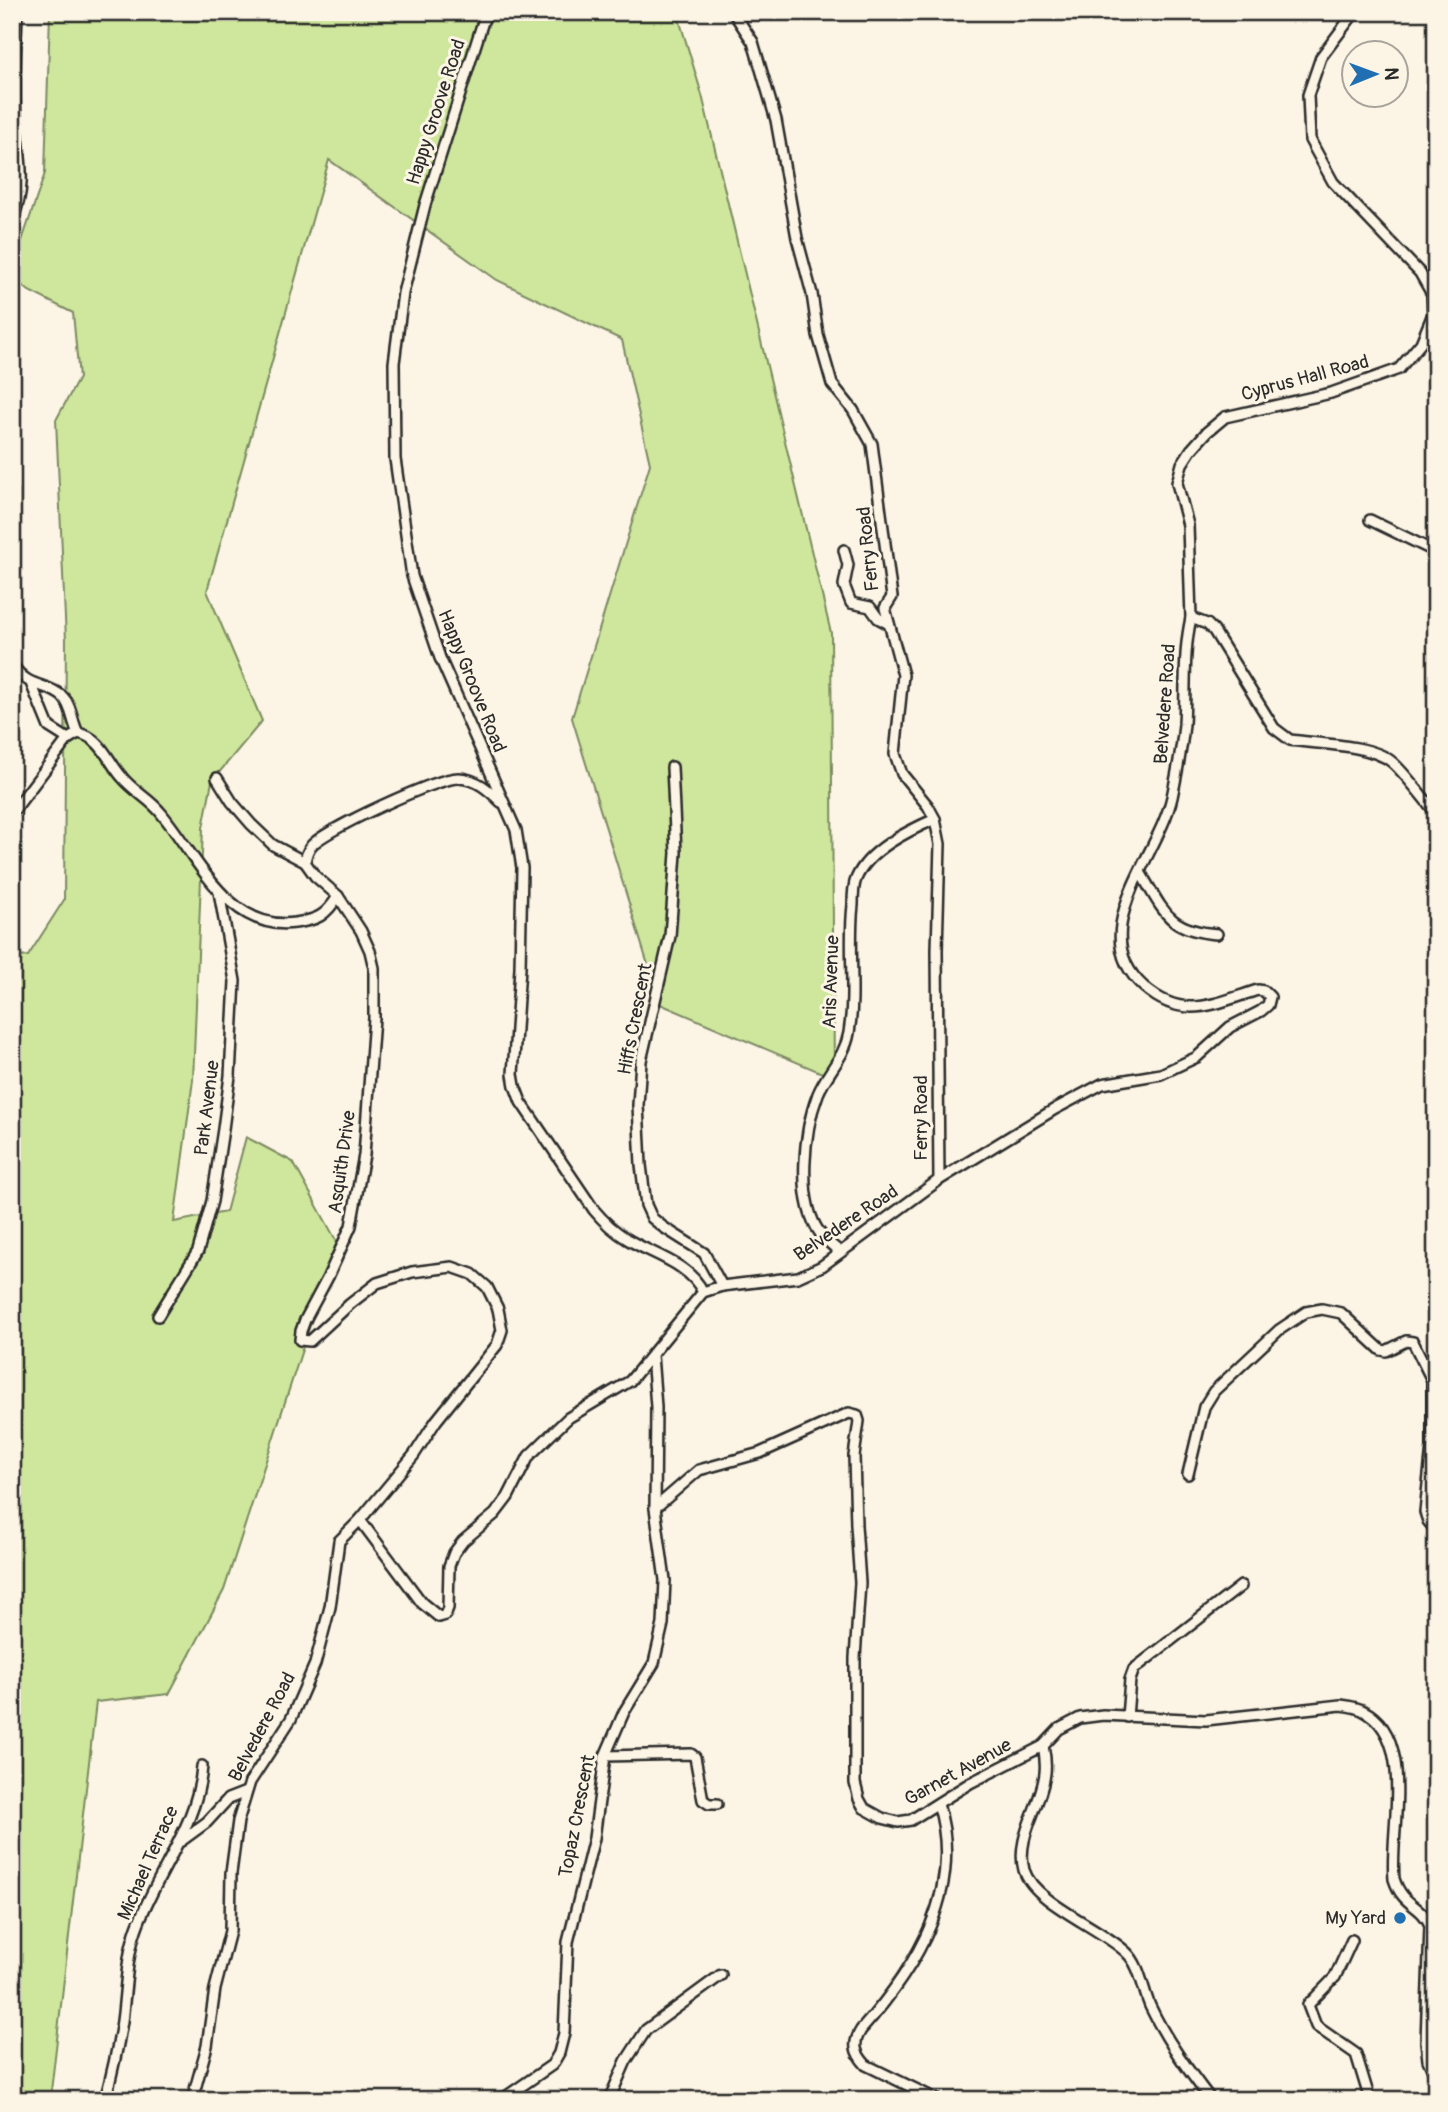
<svg xmlns="http://www.w3.org/2000/svg" width="1448" height="2112" font-family="Pangolin,sans-serif">
<rect width="100%" height="100%" fill="#fcf5e5"/>
<filter id="ink" filterUnits="userSpaceOnUse"><feTurbulence type="fractalNoise" baseFrequency=".0143" numOctaves="2"/><feDisplacementMap in="SourceGraphic" scale="14" xChannelSelector="R" yChannelSelector="G"/><feConvolveMatrix kernelMatrix="1 2 1 2 8 2 1 2 1" color-interpolation-filters="sRGB"/></filter>
<g filter="url(#ink)">
<path fill="#cee79c" stroke="#7c8964" stroke-width="2" d="M50 12H677L702 95 831 633 834 1078 660 1004 572 718 650 464 622 340 497 280 329 160 207 591 262 721 212 781 203 828 193 1080 174 1222 226 1212 246 1137 293 1162 337 1242 224 1590 169 1694 96 1702 50 2100H12V958L28 956 64 900 66 640 56 420 79 378 73 313 29 291 12 277V270L45 173Z"/>
<g fill="none" stroke-linecap="round" stroke-linejoin="round">
<g stroke="#2b2b2b" stroke-width="14">
<g id="street">
<path d="M486 12 425 205 403 293 394 363 395 459 412 576 440 658 516 830 522 868 520 968 513 1074 515 1086 521 1102 594 1210C604 1222 614 1231 627 1239 653 1255 689 1263 703 1292"/>
<path d="M733 12 753 42 776 120 797 238 812 294 818 335 832 384 853 410 872 444 892 597 885 608 903 675 895 754 902 774 928 806 935 819 940 844 937 950 939 1180"/>
<path d="M12 220C28 186 19 155 16 120 13 84 16 48 17 12"/>
<path d="M12 491V505"/>
<path d="M1370 520 1436 552"/>
<path d="M844 550 848 565 844 585 851 603 870 607 878 618 889 624"/>
<path d="M1191 618 1188 525 1177 483 1182 464 1191 450 1207 432 1225 417 1331 393 1399 369 1421 343 1433 314 1432 294 1420 273 1333 182 1310 140 1308 95 1321 57 1355 12"/>
<path d="M12 664C28 690 47 682 63 697 72 706 72 722 78 733 102 738 107 760 122 777 133 791 150 799 161 813 197 856 228 932 295 923 317 920 326 916 338 896"/>
<path d="M31 683 49 727 68 739"/>
<path d="M672 767 676 853 670 936 641 1061 638 1105 641 1165 646 1205 652 1218 663 1227 704 1253 722 1286"/>
<path d="M12 813 68 739 78 733"/>
<path d="M305 862C306 856 307 851 311 846 324 830 438 777 459 778 477 779 489 790 501 802"/>
<path d="M1140 872C1164 911 1167 930 1217 934"/>
<path d="M840 1252C833 1246 825 1240 820 1233 796 1201 804 1130 818 1094 827 1072 845 1057 849 1033 856 991 848 947 853 905 853 897 853 886 856 879 868 850 908 831 935 819"/>
<path d="M158 1316 198 1251 212 1201 223 1129 230 1076 235 981 219 892"/>
<path d="M1188 1474 1204 1407 1214 1391 1279 1330 1306 1312 1322 1309 1341 1313 1381 1350 1386 1351 1406 1341 1413 1342 1432 1380V1447L1425 1512 1428 1521 1436 1530"/>
<path d="M655 1508 699 1470 760 1453 849 1413 857 1415 859 1421 854 1456 856 1525 860 1583 855 1658V1783L859 1799 864 1808 882 1818 898 1822 911 1820 970 1783 1043 1746 1059 1729 1080 1718 1103 1715 1206 1720 1341 1705C1348 1706 1356 1707 1362 1710 1417 1736 1389 1830 1394 1879 1403 1907 1421 1904 1430 1925L1426 2042 1428 2060 1436 2077"/>
<path d="M360 1520 422 1603 439 1617 445 1615 448 1608 449 1566 454 1553 463 1541 495 1514 508 1497 529 1456 568 1418 630 1381 703 1292 722 1286 798 1277 822 1266 939 1180 1055 1109 1102 1084 1161 1074 1197 1057 1230 1027 1261 1011 1268 1005 1270 997 1264 991 1258 990C1215 1003 1184 1022 1144 987 1082 932 1159 856 1172 797 1177 773 1182 748 1184 724 1186 688 1183 653 1191 618L1207 624 1214 631 1274 728 1290 740C1317 744 1371 744 1392 762 1406 774 1423 798 1436 813"/>
<path d="M1127 1717 1130 1680 1134 1669 1241 1586"/>
<path d="M1043 1746C1045 1755 1046 1764 1045 1773 1042 1805 1015 1837 1024 1870 1034 1903 1102 1928 1127 1953 1140 1965 1143 1990 1150 2006 1166 2040 1188 2070 1211 2100"/>
<path d="M605 1756 691 1754 695 1757 703 1800 709 1804H717"/>
<path d="M938 1804C965 1890 916 1968 861 2030 852 2044 855 2053 866 2065L938 2100"/>
<path d="M181 1841 207 1822 228 1799 246 1792"/>
<path d="M1352 1940 1335 1977 1308 2005 1316 2026 1356 2054 1370 2100"/>
<path d="M105 2100C112 2074 118 2047 122 2021 126 1991 126 1959 136 1930 155 1874 198 1826 202 1766"/>
<path d="M192 2100 207 2046 215 1989 230 1931 231 1873 238 1821 250 1782 291 1719 315 1664 330 1607 339 1541 360 1520 414 1455 436 1421 497 1345 502 1330 498 1309 487 1287 472 1274 452 1267 412 1272 377 1283 350 1304 310 1341 300 1340 301 1331 305 1320 328 1277 351 1226 364 1155 374 1018V968L370 951 361 931 338 896 315 876 305 862 273 845 251 824 232 802 217 778"/>
<path d="M505 2100 507 2096 552 2065 559 2053 564 2033 568 1942 594 1838 605 1756 624 1712 654 1663 663 1624 665 1580 655 1508 656 1407 652 1355"/>
<path d="M609 2100 626 2061 646 2030 721 1975"/>
</g>
</g>
<use href="#street" stroke="#fcf5e5" stroke-width="9"/>
</g>
</g>
<circle fill="#1f6fb2" stroke="#fcf5e5" stroke-width="2.5" cx="1400" cy="1918" r="7"/>
<g text-anchor="middle" dominant-baseline="central" stroke-width="6" stroke-linejoin="round" paint-order="stroke">
<g font-size="19" fill="#2b2b2b" stroke="#fcf5e5">
<text transform="translate(436 112) rotate(-72)">Happy Groove Road</text>
<text transform="translate(1305 378) rotate(-15)">Cyprus Hall Road</text>
<text transform="translate(868 549) rotate(-96)">Ferry Road</text>
<text transform="translate(472 681) rotate(68)">Happy Groove Road</text>
<text transform="translate(1165 704) rotate(-86)">Belvedere Road</text>
<text transform="translate(831 982) rotate(-88)">Aris Avenue</text>
<text transform="translate(635 1019) rotate(-79)">Hiffs Crescent</text>
<text transform="translate(207 1108) rotate(-83)">Park Avenue</text>
<text transform="translate(921 1118) rotate(-90)">Ferry Road</text>
<text transform="translate(342 1162) rotate(-82)">Asquith Drive</text>
<text transform="translate(846 1223) rotate(-34)">Belvedere Road</text>
<text transform="translate(262 1727) rotate(-62)">Belvedere Road</text>
<text transform="translate(958 1772) rotate(-29)">Garnet Avenue</text>
<text transform="translate(577 1816) rotate(-79)">Topaz Crescent</text>
<text transform="translate(148 1863) rotate(-66)">Michael Terrace</text>
</g>
<g font-size="19" fill="#2b2b2b" stroke="#fcf5e5" text-anchor="end">
<text x="1386" y="1918">My Yard</text>
</g>
</g>
<rect width="1448" height="2112" fill="none" stroke="#fcf5e5" stroke-width="42"/>
<rect x="21" y="21" width="1406" height="2070" fill="none" stroke="#2b2b2b" stroke-width="2.5" filter="url(#ink)"/>
<g transform="translate(1375 74) rotate(89)"><circle r="33" fill="#fcf5e5" stroke="#a8a49b" stroke-width="2"/>
<path d="M0-5L12 26L0 18L-12 26Z" fill="#1f6fb2"/>
<text y="-10" font-size="19" font-weight="bold" text-anchor="middle" fill="#2b2b2b">N</text>
</g>
</svg>
